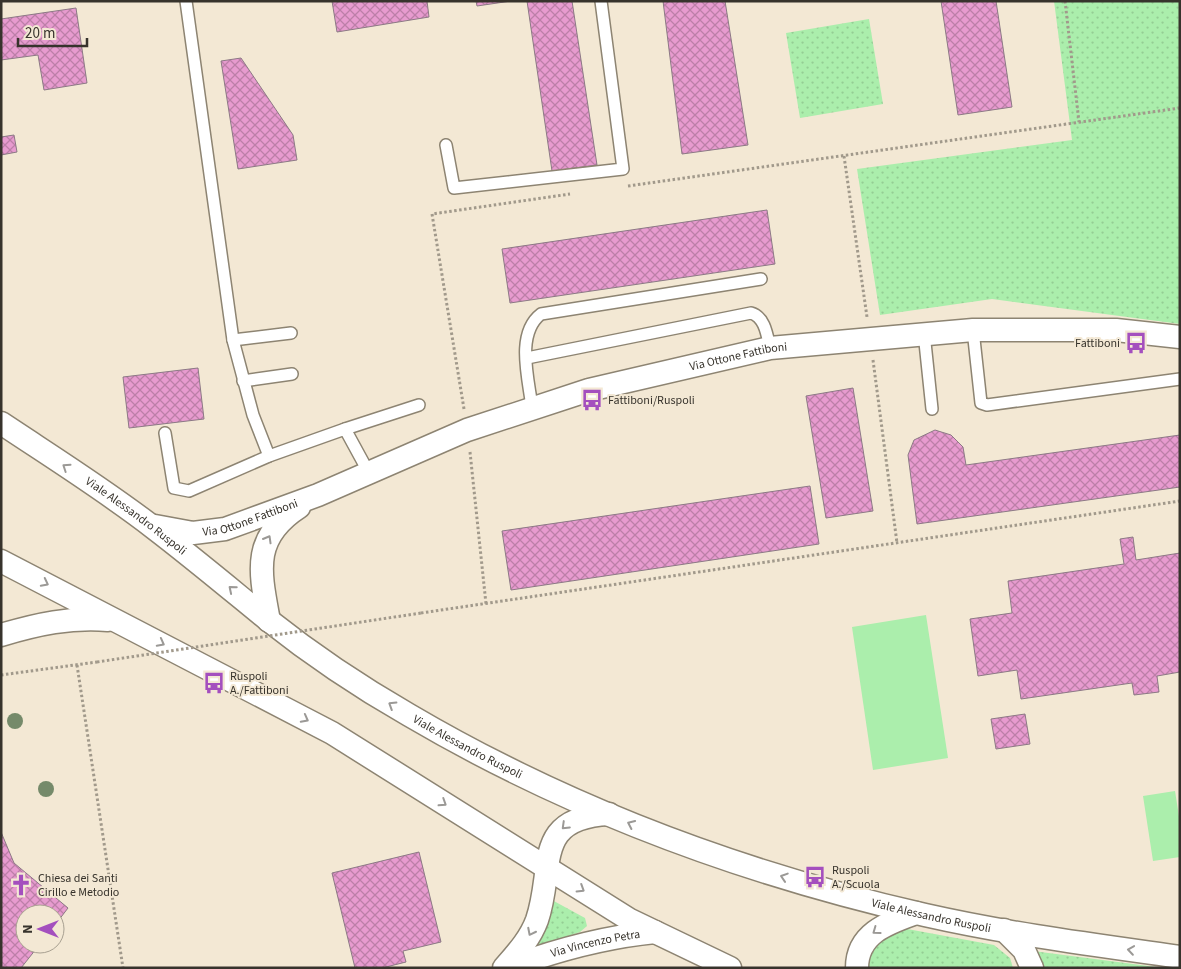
<svg xmlns="http://www.w3.org/2000/svg" width="1181" height="969" font-family="'Source Sans 3',sans-serif">
<defs>
<pattern id="green-dots" width="8" height="8" patternUnits="userSpaceOnUse" patternTransform="scale(1.25)"><rect width="8" height="8" fill="#abeeac"/><path d="M2 2h.1M6 6h.1" fill="none" stroke="#94cd94" stroke-width="1.8" stroke-linecap="round"/></pattern>
<pattern id="building-cross-hatch" width="8" height="8" patternUnits="userSpaceOnUse" patternTransform="scale(1.25)"><rect width="8" height="8" fill="#e79bcf"/><path d="M0 0l8 8M0 8l8-8" fill="none" stroke="#bc7fa8"/></pattern>
</defs>
<rect width="100%" height="100%" fill="#f3e8d4"/>
<g fill="url(#green-dots)">
<path d="M1054 1H1180V324L992 299 880 315 857 169 1072 140Z"/>
<path d="M869 19 883 104 800 118 786 33Z"/>
<path d="M552 900 585 918 587 926 580 932 537 947 535 945Z"/>
<path d="M902 928 994 945 1010 958 1013 968H860L864 946Z"/>
<path d="M1033 951 1164 968H1036Z"/>
</g>
<g fill="#abeeac">
<path d="M926 615 948 758 873 770 852 627Z"/>
<path d="M1175 791 1180 823V857L1153 861 1143 796Z"/>
</g>
<g fill="url(#building-cross-hatch)" stroke="#8c7985">
<path d="M332 1H427L429 17 337 32Z"/>
<path d="M476 1H511L477 6Z"/>
<path d="M527 1H572L597 165 552 171Z"/>
<path d="M663 1H725L748 145 682 154Z"/>
<path d="M941 1H996L1012 107 958 115Z"/>
<path d="M76 8 87 83 44 90 38 55 1 60V19Z"/>
<path d="M241 58 293 135 297 160 238 169 221 61Z"/>
<path d="M14 135 17 152 1 155V137Z"/>
<path d="M767 210 775 264 510 303 502 249Z"/>
<path d="M198 368 204 419 129 428 123 377Z"/>
<path d="M853 388 873 511 826 518 806 396Z"/>
<path d="M935 430 951 435 963 447 966 465 1180 435V487L917 524 908 455 914 440Z"/>
<path d="M810 486 819 544 511 590 502 531Z"/>
<path d="M1133 537 1136 560 1180 553V672L1157 676 1159 692 1134 695 1132 683 1021 699 1017 670 978 676 970 619 1012 613 1008 581 1124 564 1120 539Z"/>
<path d="M1025 714 1030 744 996 749 991 719Z"/>
<path d="M1 832 14 863 68 908 55 925V914H25V944H40L21 968H1Z"/>
<path d="M419 852 441 942 403 951 406 962 382 968H355L332 873Z"/>
</g>
<g fill="none" stroke-linecap="round" stroke-linejoin="round">
<g stroke="#8d8472" stroke-width="14">
<g id="service">
<path d="M186 1 233 340 253 415 269 456"/>
<path d="M446 145 454 188 623 169 601 1"/>
<path d="M973 330 981 403 987 405 1180 379"/>
<path d="M924 333 932 409"/>
<path d="M233 340 291 333"/>
<path d="M527 358 751 313C765 317 767 335 770 348"/>
<path d="M243 381 292 374"/>
<path d="M532 408C529 380 515 334 541 314L761 279"/>
<path d="M345 429 419 405"/>
<path d="M165 433 174 488 189 491 269 456 345 429 369 473"/>
</g>
</g>
<g stroke="#8d8472" stroke-width="25">
<g id="minor">
<path id="s1" d="M1 423C52 457 105 490 154 528 192 557 229 588 267 619 311 654 360 687 409 715 569 809 745 874 925 915 1009 934 1095 945 1180 957"/>
<path id="s2" d="M155 526 193 533 225 529 318 495 467 430 589 390 770 348 973 330H1116L1180 337"/>
<path d="M1 561 332 733 630 920 730 968"/>
<path d="M269 621C260 572 251 538 299 507"/>
<path d="M1 635C38 624 70 617 108 620"/>
<path d="M1004 930 1024 950 1032 968"/>
<path d="M504 968C517 953 530 939 537 920 555 867 532 818 609 814"/>
<path id="s3" d="M508 968C556 950 605 937 655 932"/>
<path d="M857 968C857 933 888 923 916 913"/>
</g>
</g>
<g stroke="#a1998b" stroke-width="3" stroke-dasharray="2.5 2.5" stroke-linecap="butt">
<path d="M1065 1 1079 122"/>
<path d="M844 156 867 317"/>
<path d="M628 186 1180 108"/>
<path d="M873 360 897 543"/>
<path d="M464 409 432 214 570 194"/>
<path d="M470 452 486 604"/>
<path d="M421 613 1180 501"/>
<path d="M77 665 123 968"/>
<path d="M1 675 97 662"/>
</g>
<use href="#service" stroke="#fff" stroke-width="11"/>
<use href="#minor" stroke="#fff" stroke-width="22"/>
<path stroke="#a1998b" stroke-width="3" stroke-dasharray="2.5 2.5" stroke-linecap="butt" d="M97 662 421 613"/>
</g>
<g fill="#758a6a">
<circle cx="15" cy="721" r="8"/>
<circle cx="46" cy="789" r="8"/>
</g>
<defs><path id="oneway-chevron" d="M-2-3.5L2.5 0L-2 3.5" fill="none" stroke-width="1.6" stroke-linecap="round" stroke-linejoin="round" transform="scale(1.25)"/></defs>
<g stroke="#9b9996">
<use href="#oneway-chevron" transform="translate(66 467) rotate(-146)"/>
<use href="#oneway-chevron" transform="translate(268 539) rotate(-60)"/>
<use href="#oneway-chevron" transform="translate(45 583) rotate(27)"/>
<use href="#oneway-chevron" transform="translate(232 589) rotate(-140)"/>
<use href="#oneway-chevron" transform="translate(161 643) rotate(28)"/>
<use href="#oneway-chevron" transform="translate(392 705) rotate(-148)"/>
<use href="#oneway-chevron" transform="translate(305 719) rotate(28)"/>
<use href="#oneway-chevron" transform="translate(443 803) rotate(33)"/>
<use href="#oneway-chevron" transform="translate(631 824) rotate(-155)"/>
<use href="#oneway-chevron" transform="translate(565 826) rotate(136)"/>
<use href="#oneway-chevron" transform="translate(784 877) rotate(-162)"/>
<use href="#oneway-chevron" transform="translate(581 889) rotate(32)"/>
<use href="#oneway-chevron" transform="translate(876 931) rotate(144)"/>
<use href="#oneway-chevron" transform="translate(531 932) rotate(117)"/>
<use href="#oneway-chevron" transform="translate(1131 950) rotate(-172)"/>
</g>
<defs>
<g id="bus-bare" transform="scale(1.725)"><path d="M-5-6H5V4H4V6H2V4H-2V6H-4V4H-5ZM-3.5-4V0h7V-4ZM-3.5 1.2v1.5H-2V1.2ZM2 1.2v1.5H3.5V1.2Z" fill="#a44fbe" stroke="#f3e8d4" stroke-width="2.5" paint-order="stroke"/></g>
<g id="church-bare" transform="scale(1.725)"><path d="M-1.2-6h2.4v3.5h3.3v2.4h-3.3V6h-2.4V-.1h-3.3v-2.4h3.3Z" fill="#a44fbe" stroke="#f3e8d4" stroke-width="2.5" paint-order="stroke"/></g>
</defs>
<g fill-rule="evenodd">
<use href="#bus-bare" x="1136" y="343"/>
<use href="#bus-bare" x="592" y="400"/>
<use href="#bus-bare" x="214" y="683"/>
<use href="#bus-bare" x="815" y="877"/>
<use href="#church-bare" x="21" y="885"/>
</g>
<g text-anchor="middle" dominant-baseline="central" stroke-width="4" stroke-linejoin="round" paint-order="stroke">
<g font-size="12" fill="#37332c" stroke="#f3e8d4" text-anchor="start">
<text x="1120" y="343" text-anchor="end">Fattiboni</text>
<text x="608" y="400">Fattiboni/Ruspoli</text>
<text x="230" y="676">Ruspoli<tspan x="230" dy="14">A./Fattiboni</tspan></text>
<text x="832" y="870">Ruspoli<tspan x="832" dy="14">A./Scuola</tspan></text>
<text x="38" y="878">Chiesa dei Santi<tspan x="38" dy="14">Cirillo e Metodio</tspan></text>
</g>
<g font-size="12" fill="#37332c" stroke="#f3e8d4">
<text stroke="none"><textPath href="#s2" startOffset="614">Via Ottone Fattiboni</textPath></text>
<text stroke="none"><textPath href="#s1" startOffset="164">Viale Alessandro Ruspoli</textPath></text>
<text stroke="none"><textPath href="#s2" startOffset="98">Via Ottone Fattiboni</textPath></text>
<text stroke="none"><textPath href="#s1" startOffset="569">Viale Alessandro Ruspoli</textPath></text>
<text stroke="none"><textPath href="#s1" startOffset="1064">Viale Alessandro Ruspoli</textPath></text>
<text stroke="none"><textPath href="#s3" startOffset="91">Via Vincenzo Petra</textPath></text>
</g>
</g>
<rect width="1181" height="969" fill="none" stroke="#37332c" stroke-width="5"/>
<g transform="translate(40 929) rotate(270)"><circle r="24" fill="#f3e8d4" stroke="#a8a091"/>
<path d="M0-4L9 19L0 12L-9 19Z" fill="#a44fbe"/>
<text y="-8" font-size="14" font-weight="bold" text-anchor="middle" fill="#37332c">N</text>
</g>
<path d="M18 38v8h69v-8" fill="none" stroke="#37332c" stroke-width="2.5"/>
<text x="25" y="38" font-size="15" fill="#37332c" stroke="#f3e8d4" stroke-width="4" paint-order="stroke">20 m</text>
</svg>
